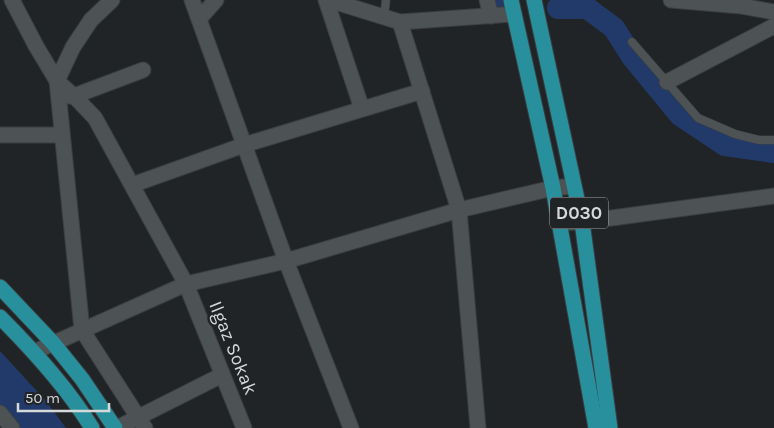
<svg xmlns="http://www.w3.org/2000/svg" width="774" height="428" font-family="Karla,sans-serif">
<rect width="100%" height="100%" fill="#202426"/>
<path fill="#223a6a" d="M0 351 46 401 66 428H15L0 411Z"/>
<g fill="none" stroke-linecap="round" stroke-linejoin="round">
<g stroke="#223a6a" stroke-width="22">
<path d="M496 0 497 2"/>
<path d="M558 8H587L614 28 633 58 680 115 725 145 774 152"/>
</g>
<g stroke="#3a3e40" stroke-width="9">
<g id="lane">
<path d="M384 17 386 0"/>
<path d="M632 42 698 118 735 134 759 140H774"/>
</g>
</g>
<g stroke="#3a3e40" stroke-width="17">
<g id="street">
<path d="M12 0 36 46 57 81 74 96 95 118 186 284 244 428"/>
<path d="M112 0 91 20 73 47 57 81 82 330 145 428"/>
<path d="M192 0 286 261 351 428"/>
<path d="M326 0 362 109"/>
<path d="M329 0 400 22 514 14"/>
<path d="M487 0 491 16"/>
<path d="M671 0 741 6 774 12"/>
<path d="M199 19 216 0"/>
<path d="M400 22 459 210 478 428"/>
<path d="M667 82 774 26"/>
<path d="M65 96H74L143 70"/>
<path d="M0 135H62"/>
<path d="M132 185 244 145 422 91"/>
<path d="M34 352 186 284 286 261 459 210 553 188 573 186"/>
<path d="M0 413 12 428"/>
<path d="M117 428 222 375"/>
</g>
</g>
<g stroke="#3a3e40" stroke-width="17">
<path id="secondary" d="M560 223 582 222 774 196"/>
</g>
<g stroke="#3a3e40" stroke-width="17">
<g id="primary">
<path d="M511 0 553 188 596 428"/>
<path d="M534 0 582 222 610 428"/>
<path d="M0 287 53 343 82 379 115 428"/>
<path d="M0 317C34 351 67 387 92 428"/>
</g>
</g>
<use href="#lane" stroke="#4d5254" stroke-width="8"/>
<use href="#street" stroke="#4d5254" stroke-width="15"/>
<use href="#secondary" stroke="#4d5254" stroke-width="15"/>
<use href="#primary" stroke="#27909c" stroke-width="15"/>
</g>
<g text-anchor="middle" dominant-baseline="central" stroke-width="5" stroke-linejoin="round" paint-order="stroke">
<rect fill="#202426" stroke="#9fa3a4" stroke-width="1" x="550" y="197.5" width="58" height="31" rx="4"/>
<g font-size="18" font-weight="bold" fill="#d6d9da">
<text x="579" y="213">D030</text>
</g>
<g font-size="19" fill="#d6d9da" stroke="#202426">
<text transform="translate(233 348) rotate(68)">Ilgaz Sokak</text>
</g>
</g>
<path d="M18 403v8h91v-8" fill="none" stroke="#d6d9da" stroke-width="2.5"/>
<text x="25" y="403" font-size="15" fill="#d6d9da" stroke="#202426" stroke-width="4" paint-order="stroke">50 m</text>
</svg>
